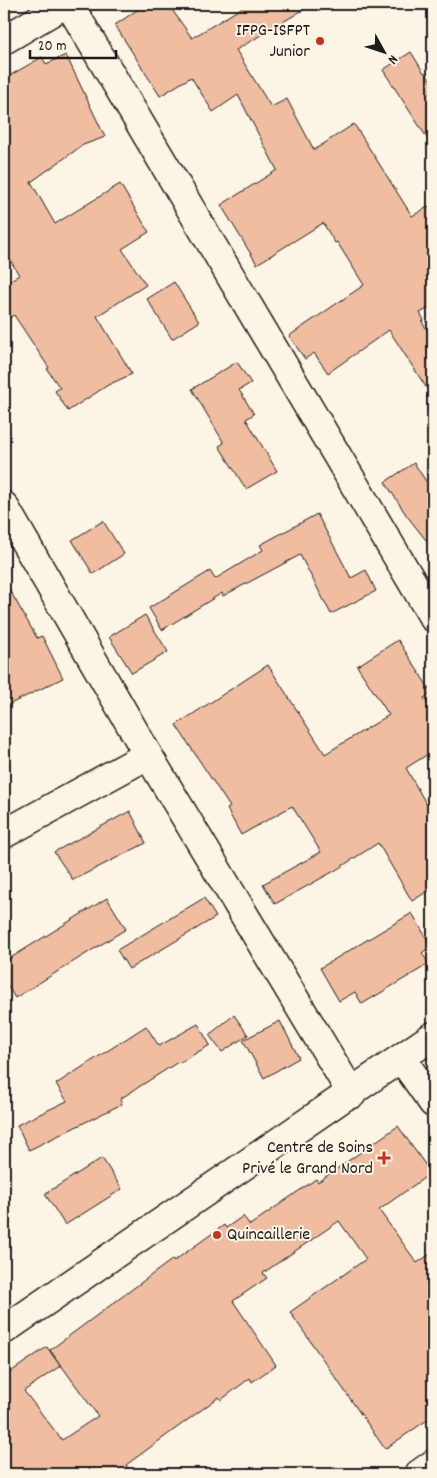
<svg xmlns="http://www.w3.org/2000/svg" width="437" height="1478" font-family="Dekko,sans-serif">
<rect width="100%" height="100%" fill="#fcf5e5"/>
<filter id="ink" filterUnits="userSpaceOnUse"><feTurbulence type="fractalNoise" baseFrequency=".02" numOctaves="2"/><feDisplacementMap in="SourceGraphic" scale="10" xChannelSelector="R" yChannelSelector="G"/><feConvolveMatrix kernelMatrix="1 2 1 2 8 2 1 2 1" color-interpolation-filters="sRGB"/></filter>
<g filter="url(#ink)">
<g fill="#f0bda1" stroke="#1c1c1c">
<path d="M146 4H168L192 38 248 4H313L236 50 271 107 287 99 314 150 354 124 412 216 433 204V306L420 313 424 320 422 322 433 339V398L389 330 328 373 314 353 305 359 289 336 364 285 337 242 335 243 323 223 257 264 221 205 277 170 238 95 213 112 191 77 160 96 115 25Z"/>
<path d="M411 52 424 73 425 72 433 84V147L383 70Z"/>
<path d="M66 55 105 137 83 145 31 182 55 224 120 184 149 232 122 249 146 285 97 316 132 374 108 385 68 411 55 391 60 388 47 369 49 368 14 315 4 321V284L19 275 4 249V79L42 57 46 64Z"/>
<path d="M174 282 199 322 172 339 147 299Z"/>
<path d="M237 362 251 383 239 390 254 414 246 419 277 471 246 489 219 446 224 443 192 389Z"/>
<path d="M414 463 433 492V549L407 516 385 482Z"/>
<path d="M317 514 351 578 366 570 376 591 331 614 300 555 223 596 222 593 162 630 149 608 210 571 215 579 263 550 260 545Z"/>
<path d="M103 521 124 554 93 574 72 540Z"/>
<path d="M4 580 37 638 42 636 63 678 4 707Z"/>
<path d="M145 615 168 652 132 673 109 637Z"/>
<path d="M398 640 432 693 424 698 433 713V751L406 768 433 816V888L412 901 378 843 336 870 275 904 263 884 321 852 292 806 241 835 227 809 230 807 176 725 268 665 325 754 389 715 357 666Z"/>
<path d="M130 811 146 843 73 880 54 852Z"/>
<path d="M107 898 126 929 15 998 4 980V962Z"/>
<path d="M204 898 216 917 129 969 117 950Z"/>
<path d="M412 913 431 946 422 953 429 964 362 1004 355 992 339 1001 320 968Z"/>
<path d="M234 1015 248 1035 222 1052 209 1035Z"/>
<path d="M280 1021 299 1058 264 1078 243 1040Z"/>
<path d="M198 1024 210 1045 179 1063 178 1062 120 1099 122 1104 29 1150 17 1125 67 1101 56 1084 146 1026 159 1046Z"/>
<path d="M398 1126 431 1173 379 1210 417 1263 433 1252V1416L385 1449 290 1312 366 1259 339 1221 263 1273 267 1278 233 1301 276 1365 252 1382 250 1378 221 1400 219 1397 126 1465 132 1474H4V1366L9 1373 47 1347 60 1366 24 1391 62 1440 98 1416 50 1350 173 1259 174 1261 224 1225 226 1228 243 1216 250 1225 316 1179 318 1182Z"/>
<path d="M102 1158 122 1189 65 1225 45 1194Z"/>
</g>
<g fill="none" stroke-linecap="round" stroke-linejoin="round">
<g stroke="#1c1c1c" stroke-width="31">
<g id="minor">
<path d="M69 4 433 617"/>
<path d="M4 40 65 4"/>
<path d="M4 506 148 755 352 1094"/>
<path d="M4 834 148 755"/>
<path d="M402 1059 433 1103"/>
<path d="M4 1330 433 1036"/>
<path d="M419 1474 433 1464"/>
</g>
</g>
<use href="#minor" stroke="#fcf5e5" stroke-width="28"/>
</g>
</g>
<g fill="#c8321e" stroke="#fcf5e5" stroke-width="2">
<circle cx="320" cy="41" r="5"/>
<path d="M381.5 1150.5h5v5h5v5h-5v5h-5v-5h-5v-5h5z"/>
<circle cx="217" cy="1235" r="5"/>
</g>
<g text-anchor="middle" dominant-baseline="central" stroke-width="4" stroke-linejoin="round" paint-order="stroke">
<g font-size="18" fill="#1c1c1c" stroke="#fcf5e5" text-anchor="end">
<text x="310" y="31">IFPG-ISFPT<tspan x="310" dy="21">Junior</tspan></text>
<text x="373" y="1148">Centre de Soins<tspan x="373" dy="21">Privé le Grand Nord</tspan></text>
<text x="227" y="1235" text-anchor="start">Quincaillerie</text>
</g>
</g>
<rect width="437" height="1478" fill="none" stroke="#fcf5e5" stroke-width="20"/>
<rect x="10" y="10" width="417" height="1458" fill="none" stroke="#1c1c1c" stroke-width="2" filter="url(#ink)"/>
<g transform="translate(384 52) rotate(130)" stroke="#fcf5e5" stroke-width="4" paint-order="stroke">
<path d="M0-4L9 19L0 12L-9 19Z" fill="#1c1c1c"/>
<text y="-8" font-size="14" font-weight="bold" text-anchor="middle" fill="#1c1c1c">N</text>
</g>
<path d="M30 50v8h86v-8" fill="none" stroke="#1c1c1c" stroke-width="2.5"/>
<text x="38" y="50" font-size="15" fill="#1c1c1c" stroke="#fcf5e5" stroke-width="4" paint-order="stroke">20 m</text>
</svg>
